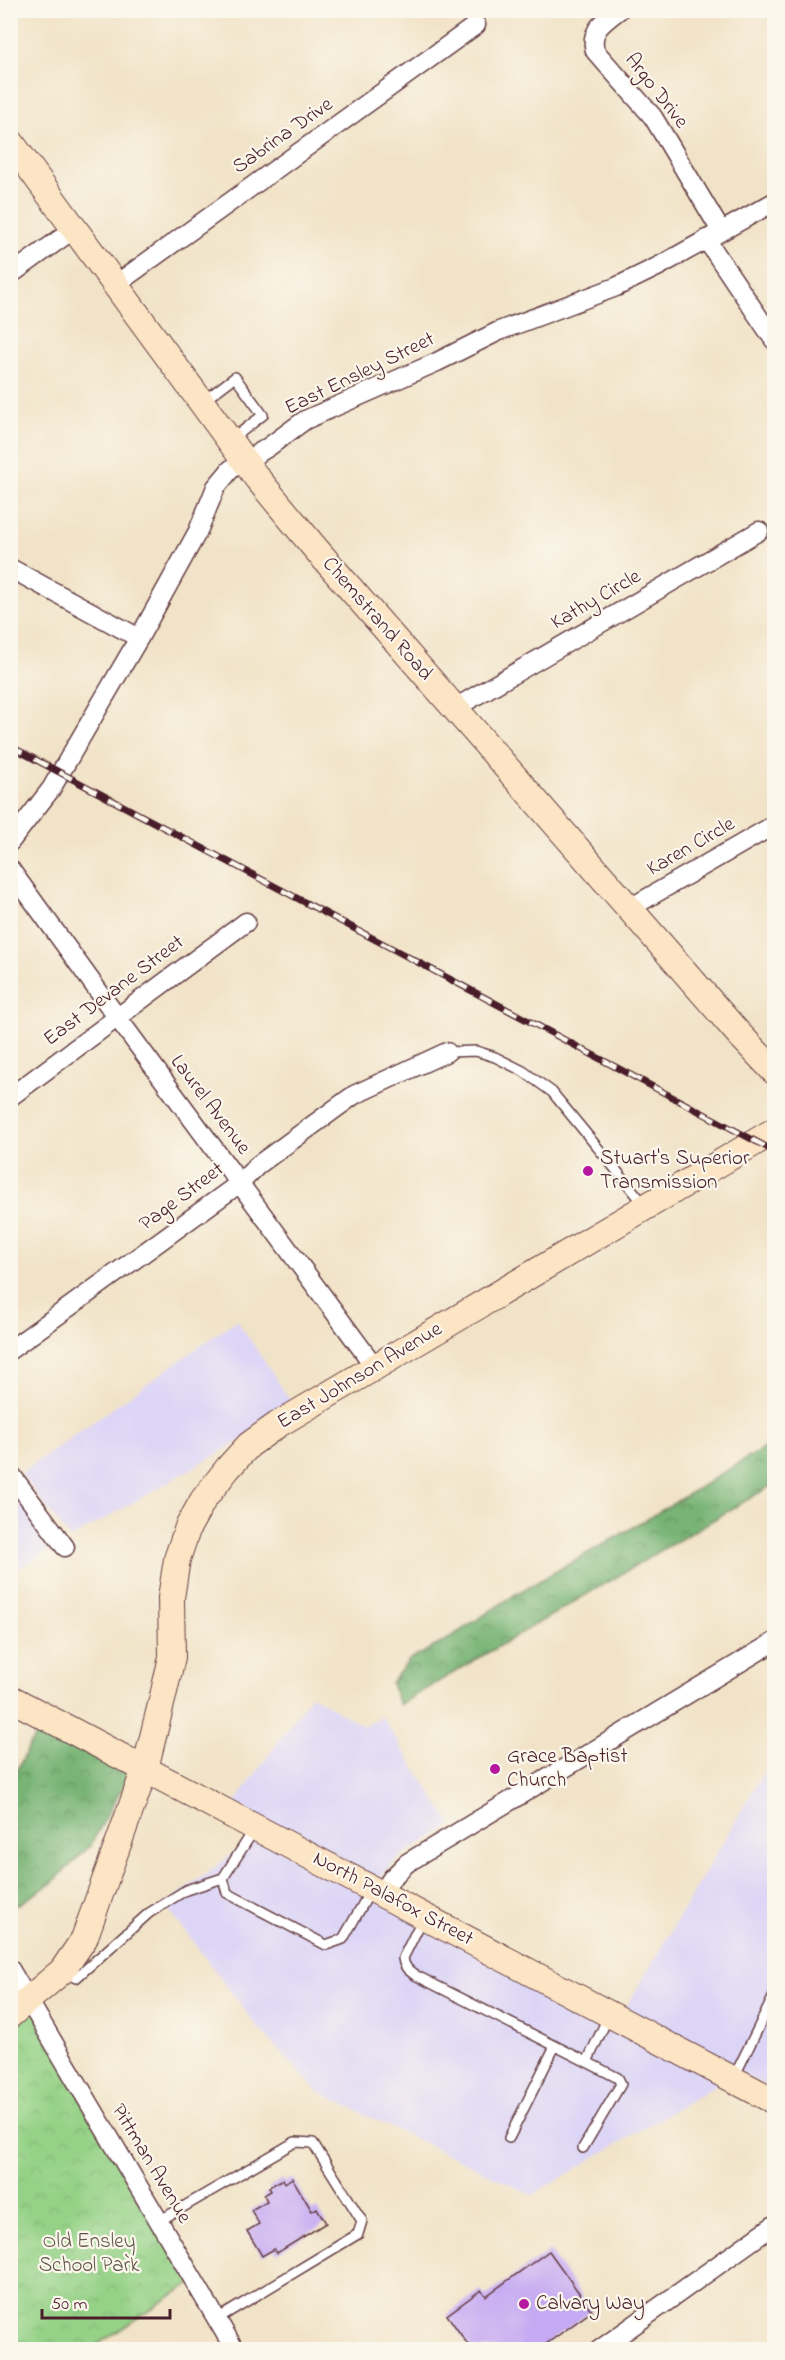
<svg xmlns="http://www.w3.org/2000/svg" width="785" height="2360" font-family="'Indie Flower',sans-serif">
<defs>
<pattern id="forest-crowns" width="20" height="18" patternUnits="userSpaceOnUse" patternTransform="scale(1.5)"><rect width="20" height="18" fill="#78b474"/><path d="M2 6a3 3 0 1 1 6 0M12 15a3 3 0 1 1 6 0" fill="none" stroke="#64925f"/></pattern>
<pattern id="park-crowns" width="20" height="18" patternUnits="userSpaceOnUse" patternTransform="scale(1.5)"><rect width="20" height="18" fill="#95d287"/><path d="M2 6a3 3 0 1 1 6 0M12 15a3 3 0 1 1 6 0" fill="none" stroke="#82b475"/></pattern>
</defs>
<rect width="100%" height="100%" fill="#fbf7ec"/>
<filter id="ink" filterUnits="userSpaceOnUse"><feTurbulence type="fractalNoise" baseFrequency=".0167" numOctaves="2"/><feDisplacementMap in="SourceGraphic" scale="12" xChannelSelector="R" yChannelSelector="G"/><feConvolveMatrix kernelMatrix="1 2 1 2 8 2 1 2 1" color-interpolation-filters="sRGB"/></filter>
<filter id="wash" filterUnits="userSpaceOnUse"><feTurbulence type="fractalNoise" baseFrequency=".008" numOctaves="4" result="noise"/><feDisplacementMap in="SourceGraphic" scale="24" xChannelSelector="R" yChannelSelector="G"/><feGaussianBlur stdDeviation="1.35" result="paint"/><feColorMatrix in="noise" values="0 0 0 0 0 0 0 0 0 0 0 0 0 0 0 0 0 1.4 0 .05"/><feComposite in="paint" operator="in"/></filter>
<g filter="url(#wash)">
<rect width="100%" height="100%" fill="#f1e3c7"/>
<g fill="#ddd5f6">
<path d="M237 1320 293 1405 241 1440 70 1539 21 1473Z"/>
<path d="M10 1488 55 1547 11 1573H10Z"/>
<path d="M311 1695 363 1726 381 1716 452 1825 402 1855 385 1871 378 1880 233 1806Z"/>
<path d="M774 1764V2091L624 2011 767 1767Z"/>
<path d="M255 1837 721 2082 532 2195 317 2091 259 2029 165 1905Z"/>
</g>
<g fill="url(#forest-crowns)" stroke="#616a50" stroke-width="1.5">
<path d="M774 1442V1484L399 1705 391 1683 409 1660 445 1641 516 1594 639 1524Z"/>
<path d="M41 1724 131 1772 90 1846 52 1883 18 1905 11 1904V1781Z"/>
</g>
<path fill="url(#park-crowns)" stroke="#707859" stroke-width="1.5" d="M29 2001 194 2281 91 2349H11L10 2015Z"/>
<g id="blocks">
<g fill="#c5a9f2">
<path d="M292 2178 312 2211 317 2208 326 2223 277 2253 274 2249 262 2256 247 2231 259 2224 251 2210 267 2201 264 2195 271 2191 269 2187 283 2179 285 2183Z"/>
<path d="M549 2251 592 2311 539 2349H471L447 2315 481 2290 486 2296Z"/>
</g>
</g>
</g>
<g filter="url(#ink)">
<use href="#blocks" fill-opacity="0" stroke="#633c42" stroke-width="1.5"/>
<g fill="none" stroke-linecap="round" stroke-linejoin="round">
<g stroke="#633c42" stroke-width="12">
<g id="lane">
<path d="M202 402 235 377 263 415 231 440"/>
<path d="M447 1052 476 1051 495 1057 523 1071 552 1092 644 1204"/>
<path d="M223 1878 227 1893 326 1945 343 1939 371 1890"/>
<path d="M423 1918 403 1958C404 1967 408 1970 415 1975L587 2062 609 2015"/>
<path d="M65 1972 76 1978 149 1913 186 1890 223 1878 254 1830"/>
<path d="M734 2077 774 1996"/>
<path d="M509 2138 555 2046"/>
<path d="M583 2148 621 2084 618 2078 587 2062"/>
<path d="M159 2221 295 2142 313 2143 362 2221 358 2234 217 2319"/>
</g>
</g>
<g stroke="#633c42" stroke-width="21">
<g id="street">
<path d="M619 10C604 22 589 30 595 51L653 117 721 231"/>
<path d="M706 239 774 340"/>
<path d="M10 275 74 229"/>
<path d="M115 285 476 25"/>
<path d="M10 568 139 638"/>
<path d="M455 708 759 531"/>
<path d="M10 842 51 789 139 638 198 531 216 487 231 469 267 448 305 420 437 362 499 331 616 287 659 266 774 202"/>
<path d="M10 869 117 1017 375 1367"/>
<path d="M630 908 774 825"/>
<path d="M10 1097 246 922"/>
<path d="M10 1350 240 1183 258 1165 354 1095 447 1052"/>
<path d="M10 1473 65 1547"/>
<path d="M381 1894 392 1878 407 1863 774 1642"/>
<path d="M10 1969 235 2350"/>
<path d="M599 2350 774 2225"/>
</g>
</g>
<g stroke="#633c42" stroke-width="28">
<g id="secondary">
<path d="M10 141 257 478 315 548 738 1033 774 1071"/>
<path d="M10 1698 774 2101"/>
<path d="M10 2015 62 1971 84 1939 145 1769 163 1696 172 1657 171 1598 177 1559 188 1527 203 1500 228 1468 249 1445 277 1425 774 1131"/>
</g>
</g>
<use href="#lane" stroke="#fff" stroke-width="9"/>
<use href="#street" stroke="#fff" stroke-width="18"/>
<use href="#secondary" stroke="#fce5c4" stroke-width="26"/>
<g stroke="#4a1f2b" stroke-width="7">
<path id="rail" d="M10 746 774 1151"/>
</g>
<use href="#rail" stroke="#fbf7ec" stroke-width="4.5" stroke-dasharray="14" stroke-linecap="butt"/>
</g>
</g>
<g fill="#b5179e" stroke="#fbf7ec" stroke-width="2">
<circle cx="588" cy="1171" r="6"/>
<circle cx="495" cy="1769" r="6"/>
<circle cx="524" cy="2304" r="6"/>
</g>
<g text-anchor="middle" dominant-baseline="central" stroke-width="4.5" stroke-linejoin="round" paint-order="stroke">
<g font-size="21" fill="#4a1f2b" stroke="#fbf7ec">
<text transform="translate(656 91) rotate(52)">Argo Drive</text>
<text transform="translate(283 136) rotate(-35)">Sabrina Drive</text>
<text transform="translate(360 374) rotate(-26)">East Ensley Street</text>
<text transform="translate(596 600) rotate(-30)">Kathy Circle</text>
<text transform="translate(377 619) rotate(49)">Chemstrand Road</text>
<text transform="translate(691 847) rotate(-30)">Karen Circle</text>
<text transform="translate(114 991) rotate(-37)">East Devane Street</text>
<text transform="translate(210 1105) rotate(53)">Laurel Avenue</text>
<text transform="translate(182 1197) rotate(-37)">Page Street</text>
<text transform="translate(360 1376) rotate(-31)">East Johnson Avenue</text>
<text transform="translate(393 1899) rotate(28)">North Palafox Street</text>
<text transform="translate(151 2164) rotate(59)">Pittman Avenue</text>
</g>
<g font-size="21" fill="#4a1f2b" stroke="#fbf7ec" text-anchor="start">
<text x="600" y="1159">Stuart's Superior<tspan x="600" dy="24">Transmission</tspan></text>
<text x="507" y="1757">Grace Baptist<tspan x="507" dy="24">Church</tspan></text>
<text x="536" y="2304">Calvary Way</text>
</g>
<g font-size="21" fill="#605547" stroke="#fbf7ec">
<text x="89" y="2242">Old Ensley<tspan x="89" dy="24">School Park</tspan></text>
</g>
</g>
<rect width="785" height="2360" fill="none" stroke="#fbf7ec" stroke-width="36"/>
<path d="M42 2309v9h128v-9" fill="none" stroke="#4a1f2b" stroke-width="3"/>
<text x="51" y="2309" font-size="18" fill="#4a1f2b" stroke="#fbf7ec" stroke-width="4.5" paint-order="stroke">50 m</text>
</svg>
